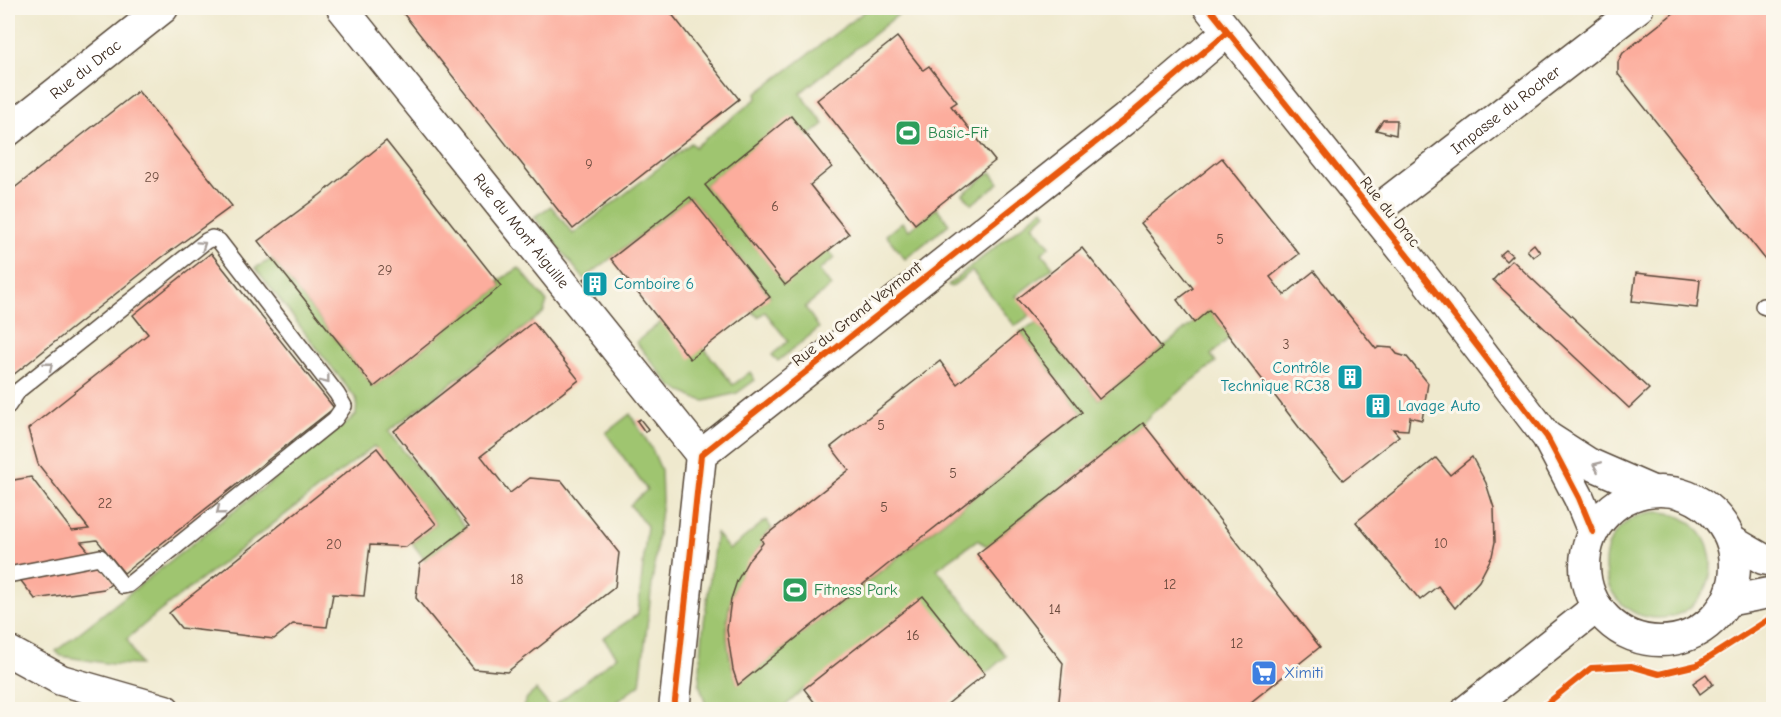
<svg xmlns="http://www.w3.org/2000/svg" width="1781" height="717" font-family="'Comic Neue',sans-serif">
<rect width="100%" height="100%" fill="#fbf7ec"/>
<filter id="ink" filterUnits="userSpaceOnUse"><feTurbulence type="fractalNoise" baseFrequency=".0167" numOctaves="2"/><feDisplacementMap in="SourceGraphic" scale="12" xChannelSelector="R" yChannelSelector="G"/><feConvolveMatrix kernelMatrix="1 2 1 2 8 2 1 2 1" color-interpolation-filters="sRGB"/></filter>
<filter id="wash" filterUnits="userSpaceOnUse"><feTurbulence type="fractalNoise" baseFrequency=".008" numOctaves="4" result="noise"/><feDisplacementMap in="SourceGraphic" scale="24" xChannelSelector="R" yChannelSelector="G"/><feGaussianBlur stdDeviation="1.35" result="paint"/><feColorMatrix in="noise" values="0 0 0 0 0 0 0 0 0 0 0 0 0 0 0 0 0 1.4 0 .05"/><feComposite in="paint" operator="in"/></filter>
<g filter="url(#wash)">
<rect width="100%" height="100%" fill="#efe9ce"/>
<g fill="#9fc570" stroke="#6d7847" stroke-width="1.5">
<path d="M869 8H902L904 10 800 93 824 124 808 137 791 117 705 185 785 284 828 250 835 258 819 270 831 286 805 307 819 328 778 361 772 355 788 341 765 312 758 317 752 311 770 296 690 197 584 279 534 217 551 206 573 234 691 143 695 147 757 98 756 94Z"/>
<path d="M991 172 999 183 972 204 963 194Z"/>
<path d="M937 208 949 224 905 259 886 235 902 222 909 230Z"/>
<path d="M1043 209 1046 213 1033 225 1050 246 1042 253 1053 267 1016 296 1030 315 1015 326 972 271 951 287 948 285Z"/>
<path d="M272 259 374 387 501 286 498 281 519 268 547 302 543 313 388 432 466 528 425 560 412 543 436 524 374 446 159 612 127 639 140 665 111 664 61 656 56 651 356 415 357 400 255 268Z"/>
<path d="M1209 310 1230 337 1211 355 1216 362 1151 414 1143 423 987 546 977 540 937 569 1006 656 985 674 804 689 782 709H707L699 683 703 630 716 533 729 550 766 520 772 529 761 539 763 543C726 586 717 631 738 684L1082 412 1020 332 1037 323 1099 399Z"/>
<path d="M661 322 704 348 733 385 750 372 755 380 737 393 705 401 694 398 671 386 636 342Z"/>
<path d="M630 414 652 449 661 470 662 501 640 684 607 709H522L527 698 536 690 551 708 617 656 603 638 638 614 647 526 630 505 647 490 606 433Z"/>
<circle cx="1658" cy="565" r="53"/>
</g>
<g id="blocks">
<g fill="#fcad9d">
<path d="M399 8H667L739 99 573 229Z"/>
<path d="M1680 8H1773V269L1618 74V62L1623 53Z"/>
<path d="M897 37 923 70 929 66 957 102 951 106 995 161 915 224 817 100Z"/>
<path d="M138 91 232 206 161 258 8 379V193Z"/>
<path d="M791 116 832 167 810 185 849 234 785 285 705 185Z"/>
<path d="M1383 120H1397L1396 135 1376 130Z"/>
<path d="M386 141 501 286 374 387 258 241 320 195Z"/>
<path d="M1222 158 1299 254 1270 277 1284 295 1314 271 1376 349 1379 347 1392 348 1397 354 1407 357 1428 383 1422 420 1410 417 1408 430 1393 429 1399 436 1343 480 1301 430 1209 310 1194 323 1177 300 1193 288 1141 223Z"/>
<path d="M690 197 770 297 690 359 611 259Z"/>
<path d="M1534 244 1540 252 1533 257 1527 250Z"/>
<path d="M1082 248 1162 348 1099 399 1017 299Z"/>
<path d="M1506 250 1512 255 1506 261 1500 255Z"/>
<path d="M211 253 334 408 124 573 97 540 81 542 114 582 104 589 35 599 8 564V481L31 477 72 531 89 529 38 464 28 429 148 334 133 315Z"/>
<path d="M1512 260 1649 389 1629 408 1493 280Z"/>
<path d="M593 273 606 289 597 295 584 279Z"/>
<path d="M1636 273 1700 280 1697 308 1632 301Z"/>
<path d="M533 322 579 380 481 456 510 493 530 478 562 481 619 553 615 587 507 672 474 669 416 598 420 564 469 526 394 431Z"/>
<path d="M1020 332 1082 412 887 565 738 685 733 670 727 630 731 599 737 581 748 561 763 543 761 539 849 470 831 447 940 361 957 384Z"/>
<path d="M640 419 648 429 645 432 637 421Z"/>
<path d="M1143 423 1320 647 1241 710H1058L1063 663 977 554Z"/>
<path d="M377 448 436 524 406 547 370 545 364 596 333 594 327 627 293 624 274 639 181 628 169 613Z"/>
<path d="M1472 457 1486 483 1494 508 1495 542 1492 556 1479 581 1455 608 1438 586 1420 600 1356 522 1436 458 1450 475Z"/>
<path d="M923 596 985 674 940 710H868L852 708 849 704 845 707 815 703 804 689Z"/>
<path d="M1706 674 1713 684 1700 694 1693 683Z"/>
</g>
</g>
</g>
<g filter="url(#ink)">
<use href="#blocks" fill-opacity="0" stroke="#564738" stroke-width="1.5"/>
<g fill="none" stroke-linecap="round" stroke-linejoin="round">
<g stroke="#564738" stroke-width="18">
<g id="service">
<path d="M1763 306 1774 310"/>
<path d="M8 406 19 390 206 241 212 238 219 241 337 394 344 406 335 419 128 585 123 586 100 557 8 575"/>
</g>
</g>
<g stroke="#564738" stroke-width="33">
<g id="minor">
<path id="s1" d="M342 8 701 455"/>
<path d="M1209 8 1414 264 1547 437 1579 498 1593 532"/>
<path id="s2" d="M8 131 163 8"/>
<path id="s3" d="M1373 213 1638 8"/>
<path d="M1549 438 1588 463 1650 490"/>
<circle cx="1660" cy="566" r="75"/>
<path d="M1732 541 1763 559 1774 561"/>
<path d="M1727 601 1774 592"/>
<path d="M8 651 61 680 165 710"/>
<path d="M674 710 701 455 1125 119 1227 32"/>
<path d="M1467 710 1597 607"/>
</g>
</g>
<use href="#service" stroke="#fff" stroke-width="15"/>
<use href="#minor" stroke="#fff" stroke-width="30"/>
<g stroke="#fbf7ec" stroke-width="10">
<g id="cycleway">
<path d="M1209 8 1414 264 1547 437 1579 498 1593 532"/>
<path d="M674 710 701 455 1125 119 1227 32"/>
<path d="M1539 710 1591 668 1631 666 1659 674 1697 665 1774 616"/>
</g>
</g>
<use href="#cycleway" stroke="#e8590c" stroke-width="6"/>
</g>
<defs><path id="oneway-chevron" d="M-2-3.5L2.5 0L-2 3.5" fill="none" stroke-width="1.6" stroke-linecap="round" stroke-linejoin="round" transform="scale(1.5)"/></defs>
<g stroke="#a79f9a">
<use href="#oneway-chevron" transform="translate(202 245) rotate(-35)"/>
<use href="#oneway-chevron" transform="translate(49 366) rotate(-39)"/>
<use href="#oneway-chevron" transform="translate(326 380) rotate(52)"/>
<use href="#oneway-chevron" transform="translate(1597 466) rotate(-157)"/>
<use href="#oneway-chevron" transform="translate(220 511) rotate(141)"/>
</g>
</g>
<defs>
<g id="stadium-square" transform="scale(1.35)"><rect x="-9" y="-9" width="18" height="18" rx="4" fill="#2e9e5b" stroke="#fbf7ec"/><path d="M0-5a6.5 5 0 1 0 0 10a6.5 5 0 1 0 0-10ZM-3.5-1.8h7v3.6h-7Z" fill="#fff"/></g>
<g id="building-square" transform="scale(1.35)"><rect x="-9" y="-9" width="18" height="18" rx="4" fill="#0f9aa8" stroke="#fbf7ec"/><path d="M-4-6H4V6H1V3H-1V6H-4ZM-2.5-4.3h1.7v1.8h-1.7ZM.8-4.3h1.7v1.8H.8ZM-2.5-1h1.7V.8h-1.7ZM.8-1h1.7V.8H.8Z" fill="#fff"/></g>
<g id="supermarket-square" transform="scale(1.35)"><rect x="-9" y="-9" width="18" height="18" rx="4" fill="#3f7fe0" stroke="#fbf7ec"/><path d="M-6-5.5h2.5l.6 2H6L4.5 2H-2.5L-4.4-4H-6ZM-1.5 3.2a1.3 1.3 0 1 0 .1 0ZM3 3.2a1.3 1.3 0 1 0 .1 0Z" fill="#fff"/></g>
</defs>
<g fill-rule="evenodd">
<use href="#stadium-square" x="908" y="133"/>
<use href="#building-square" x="595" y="284"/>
<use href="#building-square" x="1350" y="377"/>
<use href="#building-square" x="1378" y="406"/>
<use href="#stadium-square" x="795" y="590"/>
<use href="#supermarket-square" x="1264" y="673"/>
</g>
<g text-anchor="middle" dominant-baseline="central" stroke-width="6" stroke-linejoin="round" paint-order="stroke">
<g font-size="14" fill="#6b4b3e">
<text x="589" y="164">9</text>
<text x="152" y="177">29</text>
<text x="775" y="206">6</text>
<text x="1220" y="239">5</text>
<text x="385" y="270">29</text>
<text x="1286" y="344">3</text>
<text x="881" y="425">5</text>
<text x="953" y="473">5</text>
<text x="105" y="503">22</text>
<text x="884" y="507">5</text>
<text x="1441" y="543">10</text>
<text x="334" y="544">20</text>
<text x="517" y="579">18</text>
<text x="1170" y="584">12</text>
<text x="1055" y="609">14</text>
<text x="913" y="635">16</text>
<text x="1237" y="643">12</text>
</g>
<g font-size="16" fill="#3b2a1e" stroke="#fbf7ec">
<text stroke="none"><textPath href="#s2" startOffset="99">Rue du Drac</textPath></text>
<text stroke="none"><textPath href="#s3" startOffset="168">Impasse du Rocher</textPath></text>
<text transform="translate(1390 212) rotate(51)">Rue du Drac</text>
<text stroke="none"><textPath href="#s1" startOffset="286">Rue du Mont Aiguille</textPath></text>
<text transform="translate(857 314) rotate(-38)">Rue du Grand Veymont</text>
</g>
<g font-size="16" fill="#27864d" stroke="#fbf7ec" text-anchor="start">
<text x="928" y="133">Basic-Fit</text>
<text x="814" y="590">Fitness Park</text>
</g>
<g font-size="16" fill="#0d838f" stroke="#fbf7ec" text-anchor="start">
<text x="614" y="284">Comboire 6</text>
<text x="1330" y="368" text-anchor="end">Contrôle<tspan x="1330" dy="18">Technique RC38</tspan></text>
<text x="1398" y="406">Lavage Auto</text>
</g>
<g font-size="16" fill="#366cbe" stroke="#fbf7ec" text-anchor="start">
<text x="1284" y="673">Ximiti</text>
</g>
</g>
<rect width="1781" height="717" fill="none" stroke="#fbf7ec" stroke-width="30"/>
</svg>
